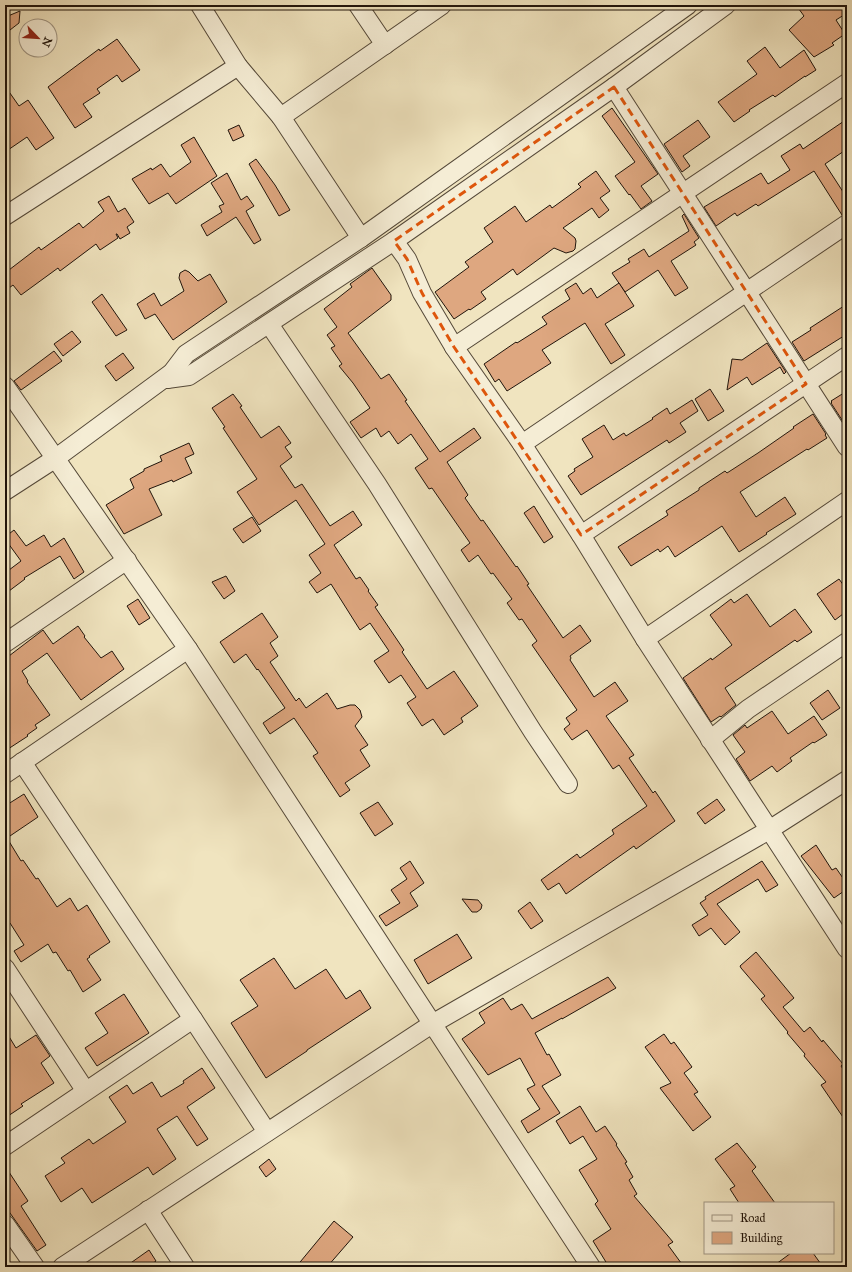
<svg xmlns="http://www.w3.org/2000/svg" width="852" height="1272" font-family="'IM FELL Great Primer',serif">
<rect width="100%" height="100%" fill="#f0e4bf"/>
<filter id="stains"><feTurbulence type="fractalNoise" baseFrequency=".005" numOctaves="4"/><feColorMatrix values="0 0 0 0 .2 0 0 0 0 .09 0 0 0 0 .02 0 0 0 .5 -.17"/></filter>
<radialGradient id="worn" r=".72"><stop offset=".6" stop-color="#630" stop-opacity="0"/><stop offset="1" stop-color="#630" stop-opacity=".3"/></radialGradient>
<g fill="#dea780" stroke="#20140b">
<path d="M796 5H847V13L836 20 845 34 832 43 834 45 814 57 789 30 804 16Z"/>
<path d="M20 11 19 23 10 30 6 21 8 16Z"/>
<path d="M117 39 140 70 122 82 117 75 97 89 100 93 83 104 92 117 75 128 48 87 99 49 100 51Z"/>
<path d="M765 47 780 68 804 50 816 70 805 77V76L775 97 773 95 749 110 750 111 734 122 718 102 757 74 747 61Z"/>
<path d="M5 86 19 106 28 100 54 138 36 150 27 137 5 152Z"/>
<path d="M612 108 658 174 641 186 652 201 641 209 630 194 629 195 615 176 635 162 602 116Z"/>
<path d="M847 119V149L825 164 847 198V214L842 215 814 171 758 206 756 204 737 216 735 213 716 226 704 207 761 173 768 184 790 170 781 156 800 144 803 149Z"/>
<path d="M698 120 710 137 683 156 690 166 682 172 664 144Z"/>
<path d="M239 125 244 136 233 141 228 130Z"/>
<path d="M194 137 217 176 176 204 168 193 149 204 132 179 151 168 152 170 161 164 170 177 191 162 181 145Z"/>
<path d="M256 159 275 185 290 210 279 216 249 164Z"/>
<path d="M596 171 610 191 600 198 609 210 599 218 592 208 563 228 575 238 576 241 575 249 573 251 566 253 554 248 517 275 513 269 481 292 486 299 470 310 469 309 454 319 435 292 469 267 465 262 493 242 484 228 515 206 526 222 550 205 552 208 581 187 578 184Z"/>
<path d="M227 173 241 200 247 196 254 206 246 211 261 240 254 244 236 217 207 236 201 225 222 212 219 206 224 204 211 183Z"/>
<path d="M109 196 118 212 125 208 134 222 127 227 130 233 120 239 117 234H116L118 238 100 250 96 244 60 271 58 268 21 295 13 285 5 291V273L39 247 41 250 79 223 83 228 104 211 98 202Z"/>
<path d="M684 214 699 238 694 242 696 245 671 261 688 288 675 296 658 270 625 292 612 273 630 262 628 259 644 249 649 257 689 231 682 216Z"/>
<path d="M372 268 391 295V300L348 333 381 379 389 374 407 400 405 401 440 452 474 428 481 438 447 462 468 495 465 498 481 521 483 520 516 567 517 566 529 584 527 585 563 638 580 625 591 641 570 656 571 658 570 660 594 697 615 682 628 701 606 716 634 755 629 758 653 793 655 791 675 821 636 849 634 846 566 894 559 883 548 890 541 880 577 854 580 858 614 834 612 830 647 806 619 765 613 769 587 730 572 740 564 729 570 724 566 718 577 710 532 645 537 641 522 619 519 620 507 603 512 599 493 573 491 574 478 555 469 562 461 550 470 543 432 488 429 489 415 468 428 459 411 434 398 444 389 431 381 437 376 428 361 438 350 422 370 408 353 383 339 366 342 364 331 348 335 346 327 335 337 327 324 309 352 287 350 284Z"/>
<path d="M185 270 189 272 198 281 210 274 227 302 173 340 155 314 145 319 137 304 154 293 161 306 184 291 179 278 180 273Z"/>
<path d="M576 283 583 294 591 288 597 298 619 283 634 306 605 324 625 355 611 364 585 323 542 350 551 363 507 391 499 379 495 382 484 364 516 342 517 343 547 324 542 317 570 299 565 290Z"/>
<path d="M102 294 127 330 116 336 92 302Z"/>
<path d="M847 304V334L804 361 792 342 811 330 810 328Z"/>
<path d="M72 331 81 342 63 356 54 344Z"/>
<path d="M767 343 786 372 784 374 780 367 752 385 747 377 727 390 732 359 742 360Z"/>
<path d="M54 351 62 361 21 390 14 381Z"/>
<path d="M123 353 134 368 116 381 105 366Z"/>
<path d="M710 389 724 411 708 421 695 399Z"/>
<path d="M847 391V421L844 423 831 403 832 402 831 401Z"/>
<path d="M233 394 242 406 240 407 261 438 279 426 291 443 285 447 292 457 280 466 295 488 302 484 330 526 353 511 362 525 334 545 356 579 360 577 369 590 368 591 378 605 375 607 404 650 402 652 427 689 454 671 478 706 461 718 463 722 444 735 433 719 422 726 407 703 416 697 401 675 389 683 374 661 389 651 370 623 360 630 331 584 317 593 309 582 321 573 309 555 325 544 296 500 259 525 237 492 257 479 223 428 225 427 212 408Z"/>
<path d="M692 400 698 411 680 423 686 432 669 443 667 440 581 495 568 476 575 471 574 469 593 457 582 439 604 425 613 440 624 433 626 436 653 419 652 418 667 408 670 414Z"/>
<path d="M813 414 826 434 825 435 827 438 808 450 807 449 740 492 756 517 785 497 796 514 766 533 767 534 739 552 722 526 675 557 668 546 660 552 658 549 631 566 618 547 668 515 666 511 699 490V488L725 471 727 473 758 453 794 428 793 427Z"/>
<path d="M189 443 194 454 185 458 192 473 173 482 172 480 149 489 162 515 124 534 106 505 134 488 130 479 144 471V469L162 461 160 456Z"/>
<path d="M534 506 553 537 544 543 524 513Z"/>
<path d="M252 517 261 531 243 543 233 529Z"/>
<path d="M14 530 26 546 44 535 51 547 64 538 84 572 74 579 60 556 24 578 25 579 5 594V573L21 561 5 539V537Z"/>
<path d="M226 576 235 591 224 599 212 582Z"/>
<path d="M839 579 847 590V611L835 620 817 594Z"/>
<path d="M747 594 770 627 795 609 812 632 797 642 795 640 725 688 736 705 721 717 720 716 711 722 683 678 711 658 712 660 732 645 710 615 731 599 734 603Z"/>
<path d="M138 599 150 618 139 625 127 606Z"/>
<path d="M262 613 278 637 270 643 278 656 270 662 296 701 299 698 306 708 327 693 337 709 350 705H355L360 710 362 717 355 726 368 745 360 750 370 766 345 783 350 790 340 797 313 756 318 753 294 718 270 734 263 723 285 708 258 669 257 670 246 654 234 663 220 642Z"/>
<path d="M78 626 85 636 84 637 101 658 112 651 124 669 81 700 47 653 22 671 28 681 27 682 50 715 35 725 37 728 27 735 28 736 5 751V659L43 630 53 644Z"/>
<path d="M828 690 840 708 822 720 810 703Z"/>
<path d="M772 711 788 734 814 716 827 735 814 743 813 742 790 758 792 761 777 772 772 766 750 781 736 759 745 752 733 735 745 725 747 728Z"/>
<path d="M24 794 38 817 7 838 21 861 23 860 36 879 38 878 57 907 70 898 78 911 87 905 110 942 89 956 90 957 87 959 101 980 83 992 70 970 68 971 56 952 53 953 48 944 21 962 14 951 24 945 10 923 5 926V806Z"/>
<path d="M717 799 725 810 705 824 697 813Z"/>
<path d="M378 802 393 824 375 836 360 813Z"/>
<path d="M816 845 832 870 836 868 847 884V889L834 898 801 856Z"/>
<path d="M410 861 424 883 410 893 418 906 386 926 379 916 400 903 391 890 407 879 400 868Z"/>
<path d="M762 861 778 885 766 892 758 879 717 904 740 932 725 945 711 928 699 936 692 925 708 915 700 903 706 899 705 897Z"/>
<path d="M462 899 478 900 482 905 481 909 477 912H472Z"/>
<path d="M530 902 543 921 531 929 518 911Z"/>
<path d="M457 934 472 958 428 984 414 960Z"/>
<path d="M756 952 794 998 783 1007 804 1032 810 1027 822 1042 823 1040 843 1064 841 1066 847 1075V1123L821 1085 826 1082 804 1056 805 1054 787 1033 788 1032 761 999 765 996 741 968 740 966Z"/>
<path d="M274 958 295 989 326 969 346 999 360 990 371 1008 307 1050V1051L266 1078 231 1023 258 1006 240 980Z"/>
<path d="M608 977 616 988 562 1019V1018L535 1033 547 1055 549 1054 561 1075 542 1086 560 1113 528 1133 521 1121 540 1109 527 1089 535 1085 520 1058 488 1075 462 1039 485 1023 479 1013 503 998 511 1010 522 1004 532 1019Z"/>
<path d="M124 994 149 1033 97 1066 85 1048 108 1033 95 1013Z"/>
<path d="M5 1030 16 1048 36 1035 50 1056 41 1063 54 1083 21 1104 23 1106 5 1118Z"/>
<path d="M664 1034 671 1044 674 1042 692 1067 684 1073 698 1092 694 1094 711 1117 693 1131 660 1088 671 1083 645 1047Z"/>
<path d="M202 1068 215 1088 187 1107 208 1139 197 1146 177 1116 157 1129 176 1159 153 1175 148 1167 92 1203 82 1188 61 1202 45 1176 65 1163 61 1158 89 1139 93 1144 126 1122 109 1097 127 1085 133 1094 152 1082 161 1097 184 1083 183 1081Z"/>
<path d="M580 1106 596 1132 605 1126 617 1144 616 1145 627 1162 625 1163 633 1177 629 1180 637 1194 634 1196 673 1242 668 1245 684 1267H609L593 1241 611 1229 595 1204 598 1201 579 1170 597 1159 583 1136 570 1144 556 1121Z"/>
<path d="M737 1143 756 1167 752 1171 775 1203H739L730 1189 735 1186 715 1159Z"/>
<path d="M269 1159 276 1169 266 1177 259 1167Z"/>
<path d="M5 1166 28 1201 21 1206 46 1245 37 1251 5 1206Z"/>
<path d="M334 1221 353 1237 327 1267H296Z"/>
<path d="M149 1250 156 1261 148 1267H125Z"/>
<path d="M791 1253H813L823 1267H772Z"/>
</g>
<g fill="none" stroke-linecap="round" stroke-linejoin="round">
<g stroke="#544838" stroke-width="20">
<g id="minor">
<path d="M200 5 238 66 281 117 361 238"/>
<path d="M358 5 385 45"/>
<path d="M614 87 847 447"/>
<path d="M281 117 442 5"/>
<path d="M5 216 238 66"/>
<path d="M394 241 407 259 422 293 454 347 522 444 581 535 645 639 847 949"/>
<path d="M269 324 377 484 533 732 568 784"/>
<path d="M454 347 847 83"/>
<path d="M167 379 189 376 394 241 614 87 726 5"/>
<path d="M167 379 186 354 361 238 688 5"/>
<path d="M5 386 188 649 591 1267"/>
<path d="M522 444 847 224"/>
<path d="M5 491 56 458 170 374"/>
<path d="M581 535 847 356"/>
<path d="M645 639 847 501"/>
<path d="M5 643 127 560"/>
<path d="M710 740 748 709 847 642"/>
<path d="M22 762 193 1019 267 1132"/>
<path d="M5 774 188 649"/>
<path d="M5 968 85 1090"/>
<path d="M5 1146 193 1019"/>
<path d="M148 1210 185 1267"/>
<path d="M5 1224 35 1267"/>
<path d="M62 1267 432 1024 769 830 847 780"/>
</g>
</g>
<use href="#minor" stroke="#f5edd5" stroke-width="18"/>
</g>
<path fill="none" stroke="#de560c" stroke-width="3" stroke-dasharray="8 5" stroke-linejoin="round" d="M614 87 806 384 581 535 454 347 422 293 407 259 394 241Z"/>
<rect width="852" height="1272" fill="none" stroke="#f0e4bf" stroke-width="20"/>
<rect x="6" y="6" width="840" height="1260" fill="none" stroke="#20140b" stroke-width="2"/>
<rect x="10" y="10" width="832" height="1252" fill="none" stroke="#20140b"/>
<rect x="704" y="1202" width="130" height="52" fill="#f5edd5" stroke="#a09684"/>
<rect x="712" y="1215" width="20" height="6" fill="#f5edd5" stroke="#a09684"/>
<text x="740" y="1222" font-size="12" fill="#20140b">Road</text>
<rect x="712" y="1232" width="20" height="12" fill="#dea780" stroke="#a09684"/>
<text x="740" y="1242" font-size="12" fill="#20140b">Building</text>
<g transform="translate(38 38) rotate(115)"><circle r="19" fill="#f5edd5" stroke="#a09684"/>
<path d="M0-3L7 15L0 10L-7 15Z" fill="#8f2418"/>
<text y="-6" font-size="11" font-weight="bold" text-anchor="middle" fill="#20140b">N</text>
</g>
<rect width="100%" height="100%" filter="url(#stains)"/>
<rect width="100%" height="100%" fill="url(#worn)"/>
</svg>
